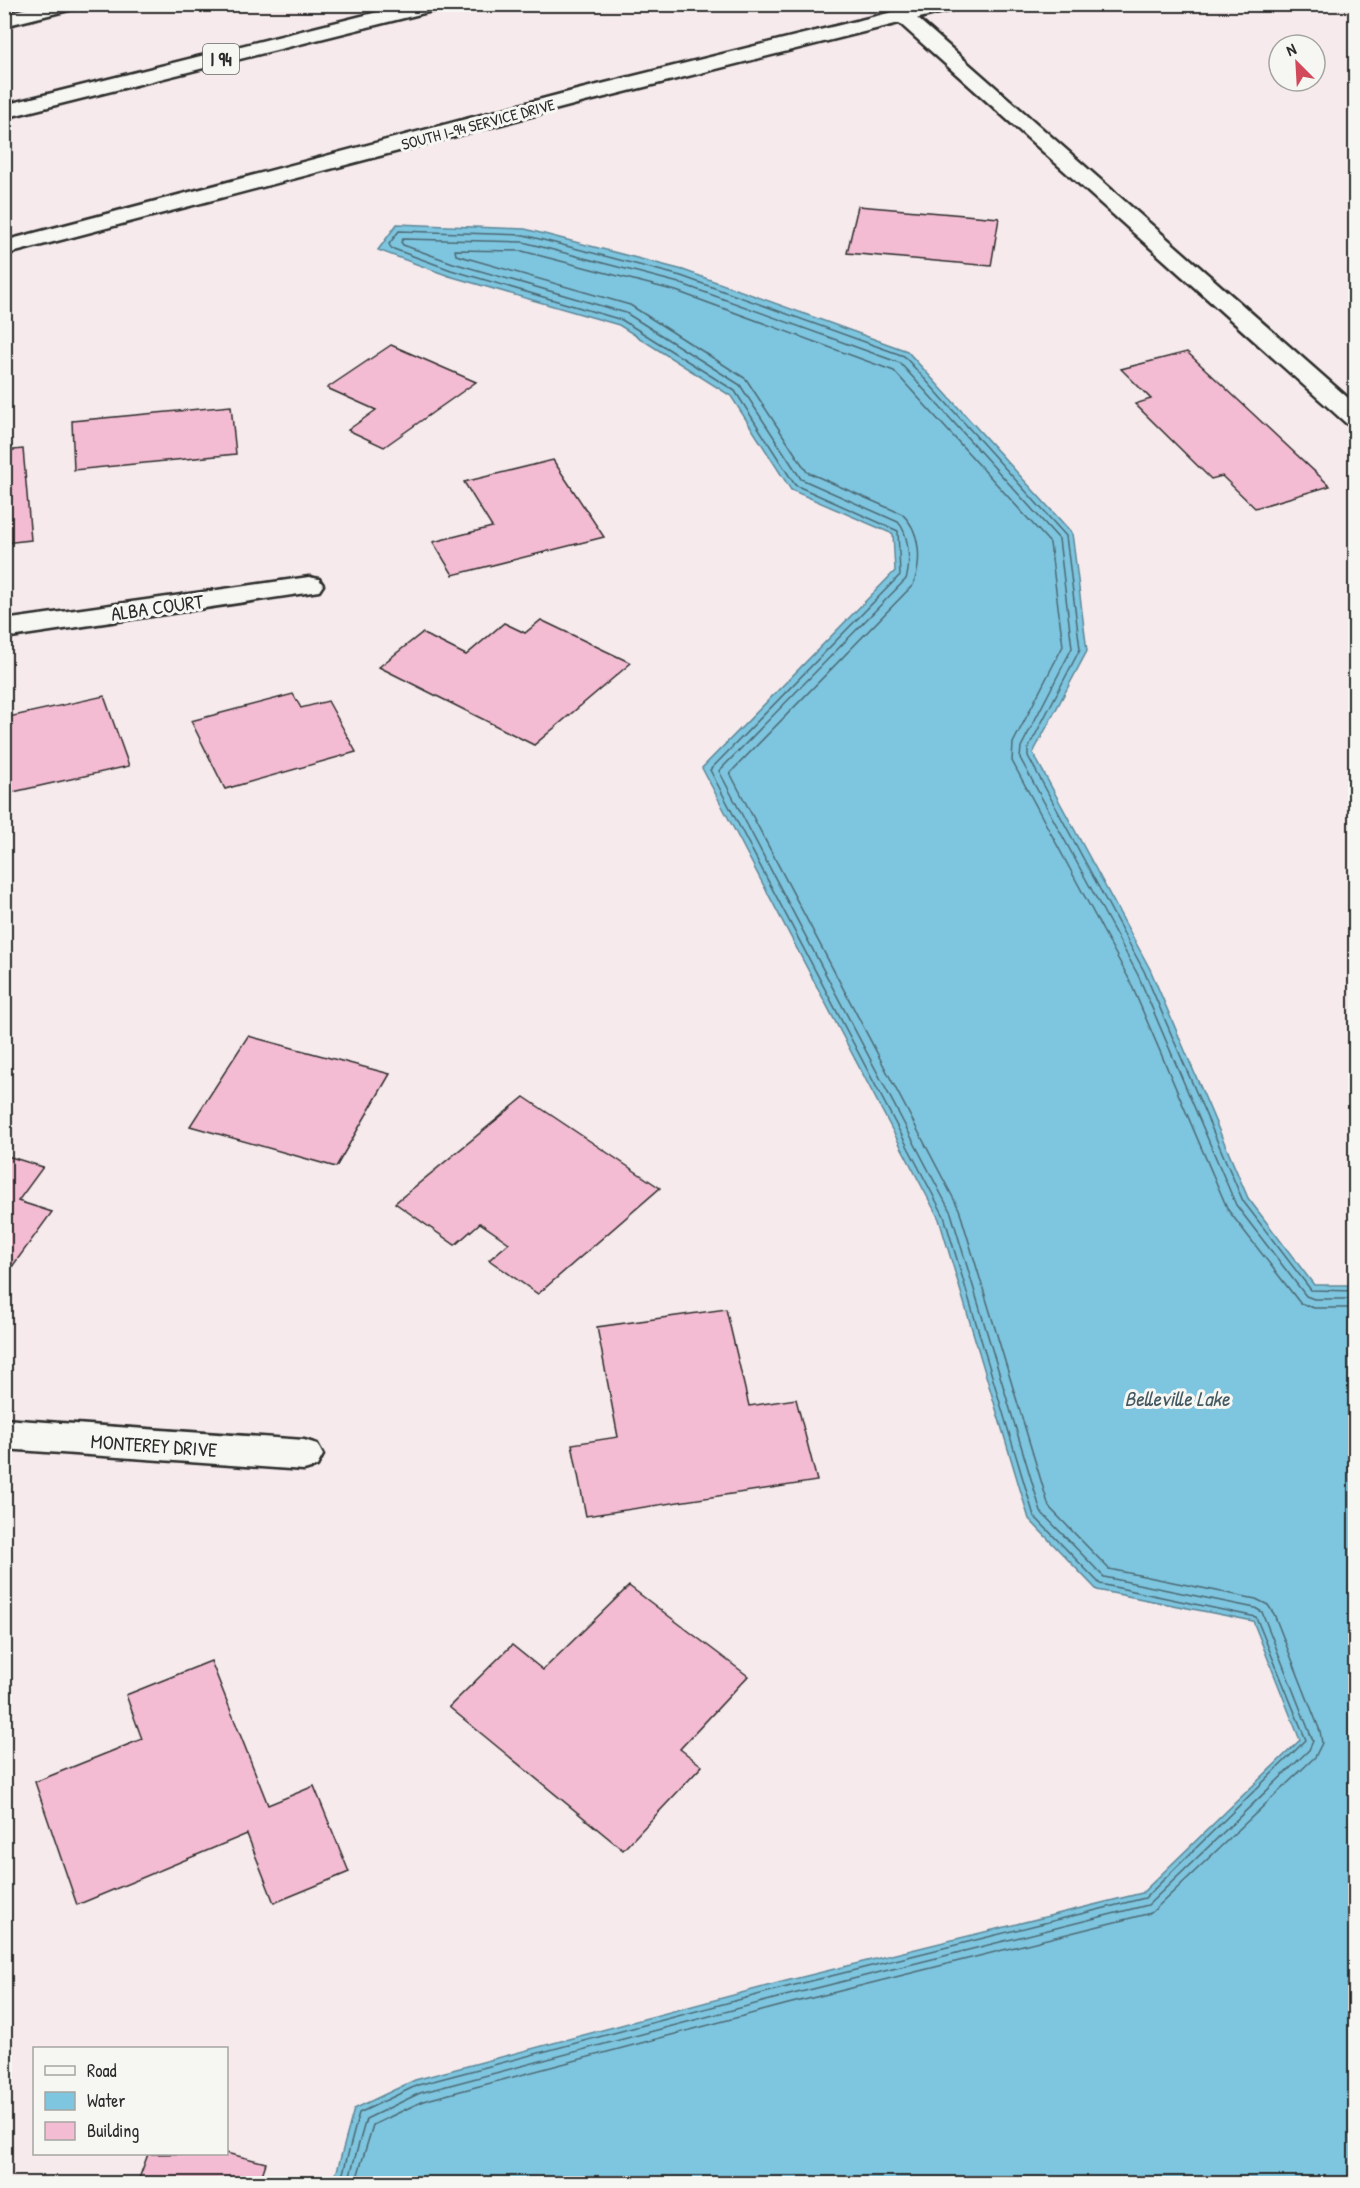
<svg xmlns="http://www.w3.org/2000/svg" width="1360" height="2188" font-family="'Patrick Hand',sans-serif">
<rect width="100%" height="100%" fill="#f6eaec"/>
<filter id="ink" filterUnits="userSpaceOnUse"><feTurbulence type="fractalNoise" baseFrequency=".0167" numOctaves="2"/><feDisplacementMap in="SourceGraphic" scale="12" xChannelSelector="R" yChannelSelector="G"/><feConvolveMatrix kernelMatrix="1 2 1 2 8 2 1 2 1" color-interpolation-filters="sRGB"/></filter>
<g filter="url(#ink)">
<path fill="#7ec5df" stroke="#5d8797" stroke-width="1.5" d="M397 224 525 229 683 270 907 351 1072 533 1087 651 1033 753 1150 969 1248 1198 1314 1285H1355V2183H327L337 2171 354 2109 415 2080 782 1982 1142 1893 1300 1740 1253 1621 1097 1590 1029 1519 939 1219 702 768 895 571 893 534 791 490 731 396 619 325 449 276 378 250Z"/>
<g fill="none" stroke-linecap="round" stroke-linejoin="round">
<g stroke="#4c6973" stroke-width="1.5">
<path d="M335 2184 343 2173 359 2113 418 2085 783 1988 1145 1898 1306 1740 1256 1617 1100 1584 1034 1516 944 1216 710 770 900 575 898 531 795 485 735 391 622 320 451 270 391 248 389 244 399 231 524 235 681 276 904 356 1066 536 1080 649 1028 749V756L1144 971 1243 1201 1311 1290 1356 1291"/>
<path d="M344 2184 350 2175 366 2119 420 2093 785 1996 1148 1905 1309 1750 1313 1741 1262 1612 1255 1608 1104 1577 1041 1512 951 1213 719 771 906 579C911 564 909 533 898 522L801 479 740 385 626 313 453 263 403 245 401 242 403 239 523 242 679 283 900 363 1059 539 1072 648 1021 747 1020 758 1138 975 1236 1205 1306 1296 1314 1299H1356"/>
<path d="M355 2184 373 2125 423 2101 788 2004 1151 1913 1315 1757 1322 1743 1320 1731 1274 1614 1268 1605 1256 1599 1109 1569 1049 1507 959 1209 730 773 913 585C922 563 921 531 902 514L807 472 746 379 630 305 456 255 455 250 522 251 676 291 894 371 1050 543 1063 646 1013 743 1012 761 1129 979 1228 1210 1300 1303 1314 1308H1356"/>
</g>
</g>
<g fill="#f4bcd2" stroke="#2b2b2b" stroke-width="1.5">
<path d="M858 206 999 218 991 266 847 253Z"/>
<path d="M391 345 476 382 384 447 348 430 376 410 327 388Z"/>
<path d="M1187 352 1330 486 1255 508 1222 476 1211 479 1135 404 1151 399 1121 369Z"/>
<path d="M231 406 236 454 74 470 72 421Z"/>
<path d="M23 449 31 540 4 543V451Z"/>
<path d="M553 460 604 537 453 575 433 542 492 527 464 482Z"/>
<path d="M541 620 631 663 534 745 379 667 422 633 466 655 504 623 525 633Z"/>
<path d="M293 694 301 708 328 701 356 752 225 789 191 721Z"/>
<path d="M104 696 129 766 4 794V718Z"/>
<path d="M248 1036 390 1074 336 1167 190 1126Z"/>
<path d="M524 1097 660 1188 538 1294 489 1260 509 1243 480 1223 455 1245 395 1203Z"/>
<path d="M4 1155 43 1167 18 1201 52 1212 6 1275Z"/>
<path d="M726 1309 749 1406 796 1399 817 1481 586 1516 572 1444 618 1437 597 1327Z"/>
<path d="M629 1586 748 1676 680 1749 702 1766 623 1850 449 1707 512 1645 543 1670Z"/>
<path d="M211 1661 268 1805 314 1786 349 1872 274 1903 247 1834 77 1905 35 1782 142 1739 126 1695Z"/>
<path d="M226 2153 266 2163 259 2184H137L148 2154Z"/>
</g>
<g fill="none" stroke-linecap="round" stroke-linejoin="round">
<g stroke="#2b2b2b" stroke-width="5">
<g id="minor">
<path d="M903 10 910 12 1356 405V426L1347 424 896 20 893 16 896 12Z"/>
<path d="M309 577 319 579 323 585 319 591 4 638V620Z"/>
<path d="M4 1419 304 1440 317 1444 323 1455 317 1466 304 1470 4 1449Z"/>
</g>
</g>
<g stroke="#2b2b2b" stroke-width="5">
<path id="tertiary" d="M925 4H962L959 8 577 104 4 255V241L561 94Z"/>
</g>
<g stroke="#2b2b2b" stroke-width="5">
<g id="motorway">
<path d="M42 4H80L77 8 4 26V14Z"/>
<path d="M410 4H447L444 8 4 118V105Z"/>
</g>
</g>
<use href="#minor" fill="#f6f6f2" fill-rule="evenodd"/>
<use href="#tertiary" fill="#f6f6f2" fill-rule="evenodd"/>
<use href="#motorway" fill="#f6f6f2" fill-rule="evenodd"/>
</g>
</g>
<g text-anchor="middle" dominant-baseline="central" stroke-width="6" stroke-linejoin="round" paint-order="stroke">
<g font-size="16" fill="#2b2b2b" stroke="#f6f6f2">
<text transform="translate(478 124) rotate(-15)">SOUTH I-94 SERVICE DRIVE</text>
</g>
<rect fill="#f6f6f2" stroke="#686867" stroke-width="1.5" x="203" y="44" width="36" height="30" rx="4.5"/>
<g font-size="18" font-weight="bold" fill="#2b2b2b">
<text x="221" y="59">I 94</text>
</g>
<g font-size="20" fill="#2b2b2b" stroke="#f6f6f2">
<text transform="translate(157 607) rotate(-8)">ALBA COURT</text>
<text transform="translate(154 1445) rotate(4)">MONTEREY DRIVE</text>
</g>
<g font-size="21" font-style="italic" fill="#445961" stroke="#f6f6f2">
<text x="1177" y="1398">Belleville Lake</text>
</g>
</g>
<rect width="1360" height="2188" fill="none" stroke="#f6f6f2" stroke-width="24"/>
<rect x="12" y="12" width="1336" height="2164" fill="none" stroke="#2b2b2b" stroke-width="2" filter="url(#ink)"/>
<rect x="33" y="2047" width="195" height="108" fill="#f6f6f2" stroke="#a5a5a2" stroke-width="1.5"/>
<rect x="45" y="2066" width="30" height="9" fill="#f6f6f2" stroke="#a5a5a2" stroke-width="1.5"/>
<text x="87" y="2077" font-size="18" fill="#2b2b2b">Road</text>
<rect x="45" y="2092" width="30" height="18" fill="#7ec5df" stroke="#a5a5a2" stroke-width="1.5"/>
<text x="87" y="2107" font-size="18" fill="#2b2b2b">Water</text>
<rect x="45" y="2122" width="30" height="18" fill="#f4bcd2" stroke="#a5a5a2" stroke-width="1.5"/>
<text x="87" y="2137" font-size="18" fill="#2b2b2b">Building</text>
<g transform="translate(1297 63) rotate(336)"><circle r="28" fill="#f6f6f2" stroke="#a5a5a2" stroke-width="1.5"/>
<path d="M0-4.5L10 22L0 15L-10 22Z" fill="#d1495b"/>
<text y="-9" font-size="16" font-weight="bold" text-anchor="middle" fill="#2b2b2b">N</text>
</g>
</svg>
